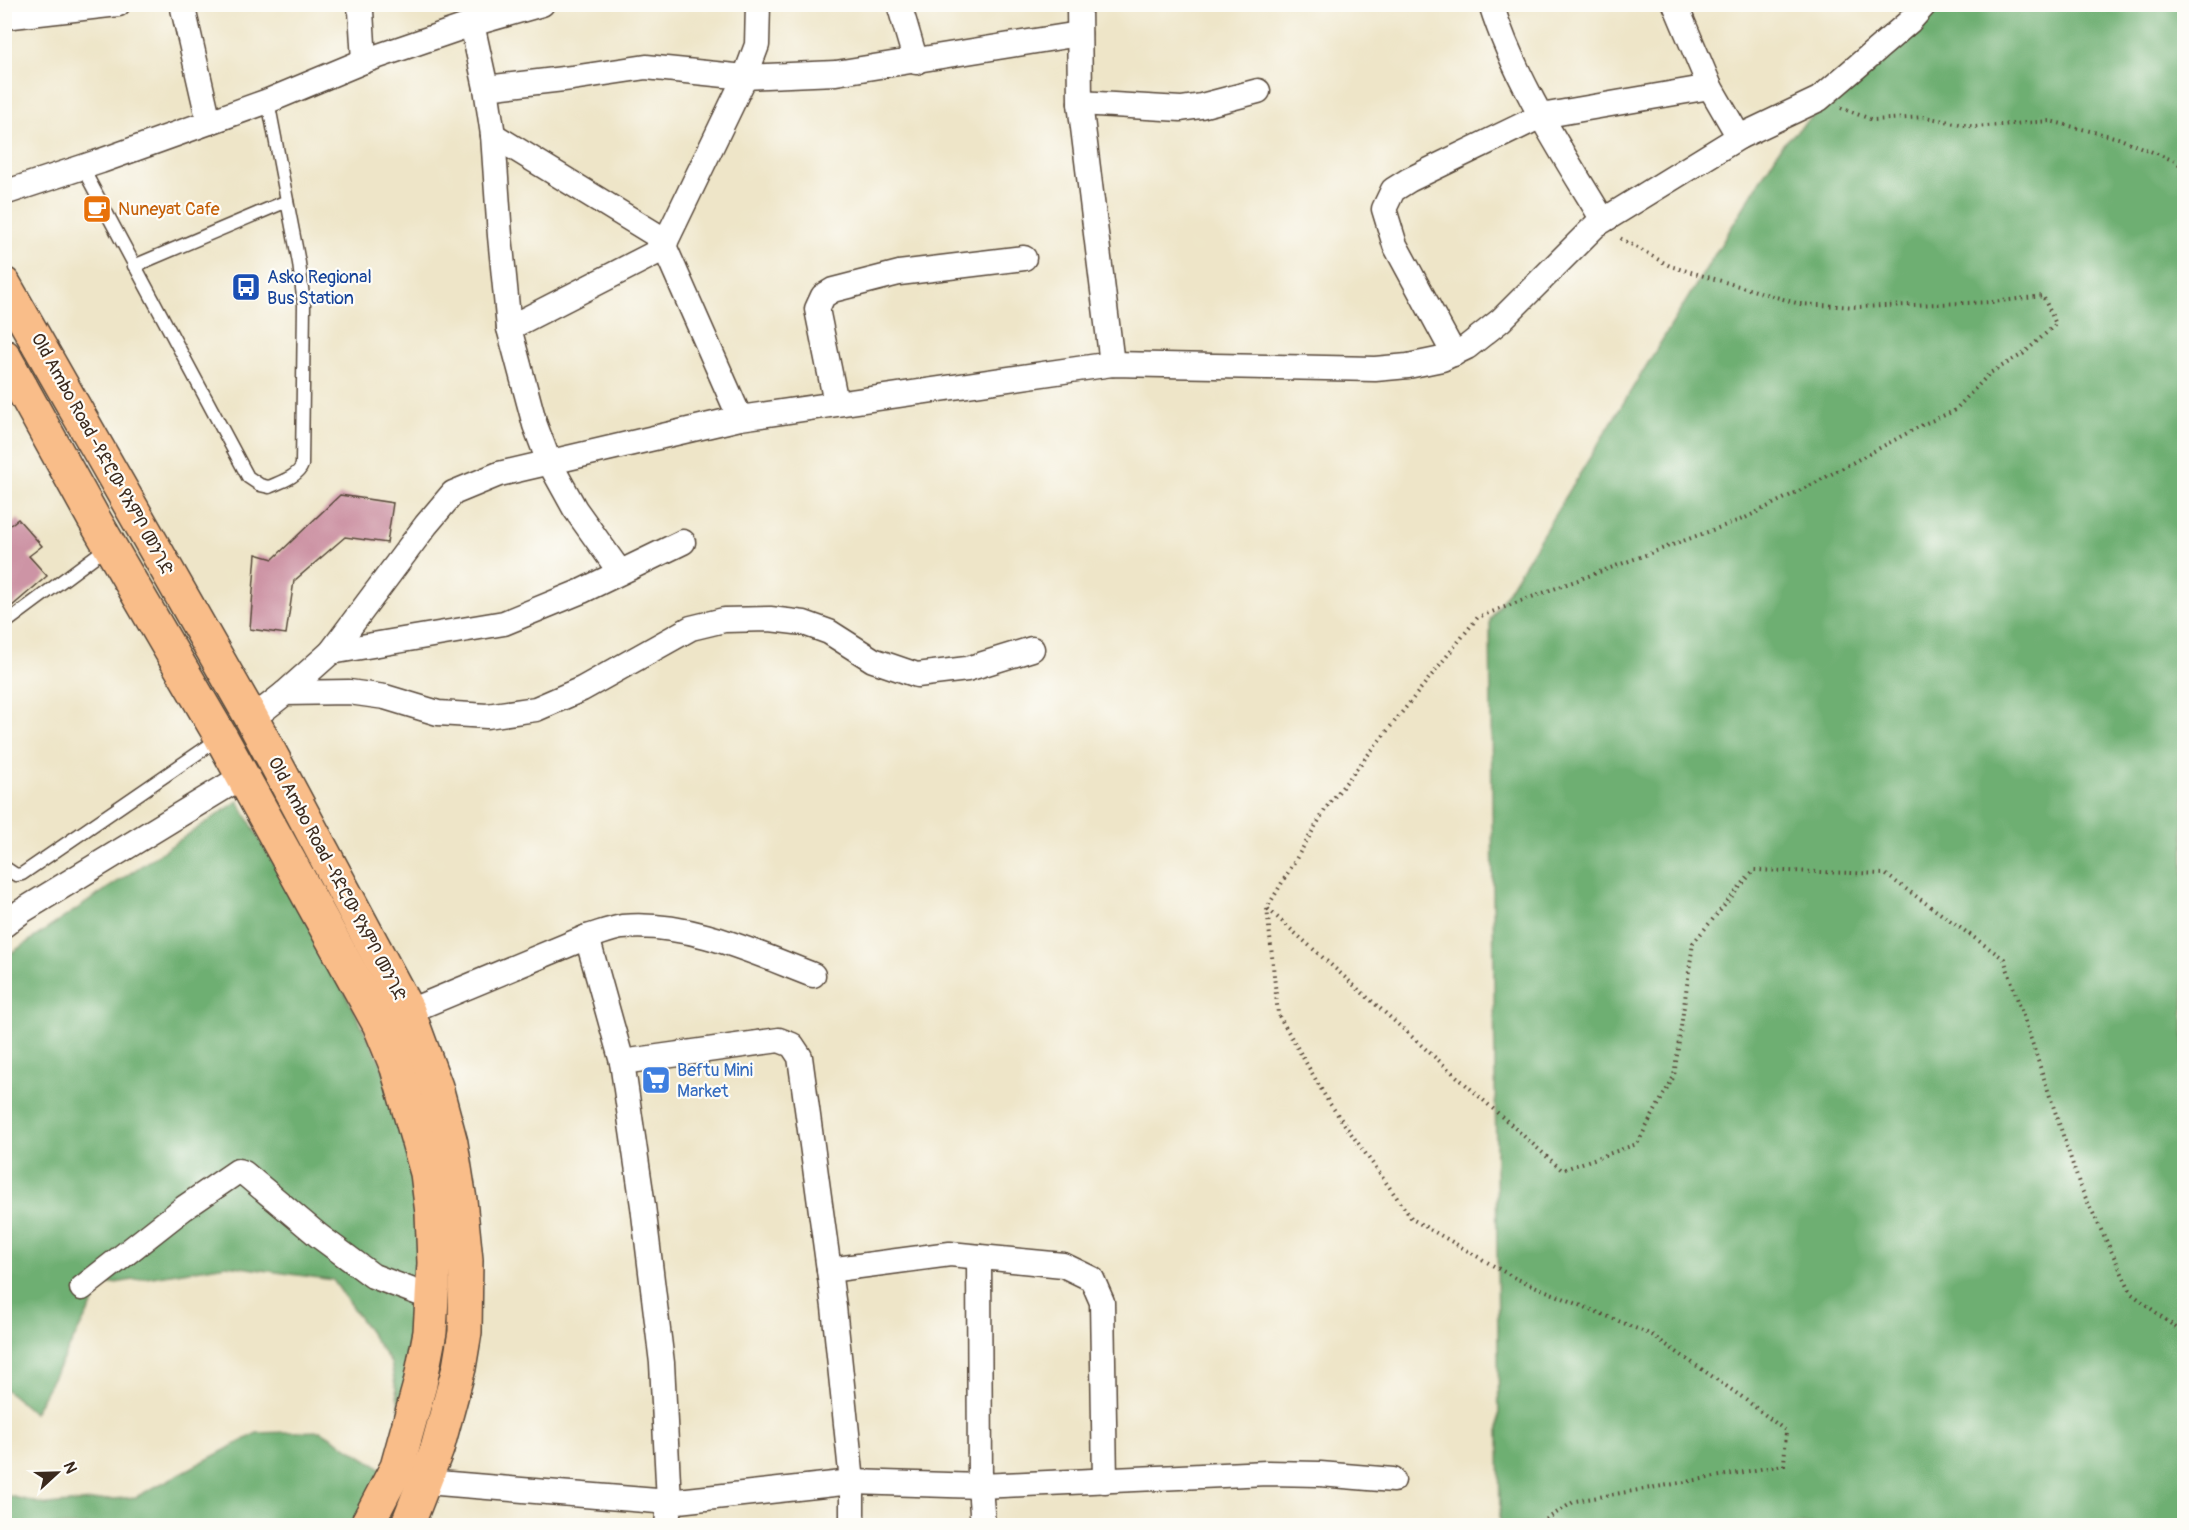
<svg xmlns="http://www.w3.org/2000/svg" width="2189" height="1530" font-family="Pangolin,'Noto Sans Ethiopic',sans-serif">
<rect width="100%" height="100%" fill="#fdfcf7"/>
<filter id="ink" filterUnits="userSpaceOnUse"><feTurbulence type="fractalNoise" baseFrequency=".0167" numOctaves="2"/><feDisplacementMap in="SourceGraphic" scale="12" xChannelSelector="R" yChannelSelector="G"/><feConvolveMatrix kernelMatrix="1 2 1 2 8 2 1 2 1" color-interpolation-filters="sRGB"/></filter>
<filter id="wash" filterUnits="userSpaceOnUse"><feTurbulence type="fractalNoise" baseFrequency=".008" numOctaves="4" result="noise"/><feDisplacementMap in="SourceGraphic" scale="24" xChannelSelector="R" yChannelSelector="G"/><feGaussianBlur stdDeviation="1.35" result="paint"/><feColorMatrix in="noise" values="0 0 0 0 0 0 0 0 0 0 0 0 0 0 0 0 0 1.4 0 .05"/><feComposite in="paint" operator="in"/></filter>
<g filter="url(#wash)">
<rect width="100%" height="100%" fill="#eee5c8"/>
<g fill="#6eaf72" stroke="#546c48" stroke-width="1.5">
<path d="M1933 5H2184V1525H1500L1490 620 1782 145Z"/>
<path d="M238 801 317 939 381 1063 422 1185 427 1332 404 1431 391 1363 333 1280 226 1265 103 1285 34 1413 5 1389 4 958Z"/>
<path d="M321 1431 402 1481 392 1525 5 1526V1495L47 1505 136 1497 257 1433Z"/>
</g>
<g id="blocks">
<g fill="#cd94a5">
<path d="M340 495 393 503 387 543 345 537 294 581 286 634 250 629 256 554 273 559Z"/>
<path d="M18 519 42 546 29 556 47 576 4 613V530Z"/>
</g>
</g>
</g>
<g filter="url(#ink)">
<use href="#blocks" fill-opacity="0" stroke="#564638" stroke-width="1.5"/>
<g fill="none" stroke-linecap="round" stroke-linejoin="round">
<g stroke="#564638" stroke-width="15">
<g id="lane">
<path d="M82 167 248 477 260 485 269 487C280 482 298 477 302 465L304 305 299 263 268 101"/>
<path d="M134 266 287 201"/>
<path d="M4 624 109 546"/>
<path d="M4 867 16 875 22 874 220 738"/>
</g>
</g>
<g stroke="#564638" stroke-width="27">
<g id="street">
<path d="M182 4 209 122"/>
<path d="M358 4 361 11 364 61"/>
<path d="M899 4 916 62"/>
<path d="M1079 4 1080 103 1112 364"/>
<path d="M1491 4C1515 81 1562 152 1603 220"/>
<path d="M4 17 118 4"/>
<path d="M472 24 486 88 493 135 500 236 509 328 535 425 549 462 575 509 620 572"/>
<path d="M486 88 572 78 646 67 745 77 836 73 1079 34"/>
<path d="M1080 103 1181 109 1201 106 1258 91"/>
<path d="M493 135 666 241"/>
<path d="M1739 137 1819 99 1909 22 1925 4"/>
<path d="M4 193 101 161 268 101 364 61 472 24 542 4"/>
<path d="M509 328 665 248"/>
<path d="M1454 354 1395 245 1384 209 1393 190 1409 180 1541 116 1710 87"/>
<path d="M836 403 817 309 823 296 833 290 899 273 1024 258"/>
<path d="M740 418 665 248 666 241 745 77 757 45 758 4"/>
<path d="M331 652 504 623 582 591 683 542"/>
<path d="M285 693 331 652 426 525 453 493 499 474 740 418 1112 364 1375 369 1408 366 1442 359 1467 347 1501 320 1596 225 1739 137 1710 87 1675 4"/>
<path d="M252 719 285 693 349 692 385 697 438 713 487 716 536 709 582 689 691 628 724 620 770 619 804 623 829 632 873 660 917 675 967 669 1032 649"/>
<path d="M4 925 22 911 243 776"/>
<path d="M587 937C598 934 610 929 622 927 688 921 753 952 813 975"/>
<path d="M395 1017 587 937 622 1062 643 1206 662 1363 669 1502 667 1526"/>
<path d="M622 1062 779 1040 792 1045 800 1057 834 1307 852 1482V1526"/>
<path d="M979 1257 980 1486 983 1526"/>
<path d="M829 1270 950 1254 1063 1265 1092 1279 1102 1302 1105 1481"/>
<path d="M82 1288 184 1208 238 1171 244 1173 319 1236 373 1276 432 1298"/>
<path d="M410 1474 426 1482 669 1502 852 1482 980 1486 1267 1473 1320 1474 1393 1480"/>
</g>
</g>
<g stroke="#564638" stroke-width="36">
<g id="primary">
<path d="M4 284 252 719 408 1011 436 1087 451 1143 460 1200 466 1260 465 1332 459 1368 437 1449 407 1526"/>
<path d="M4 356 94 519 221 737 379 1024 397 1068 427 1173 432 1213 434 1263 430 1332 420 1384 397 1467 366 1526"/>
</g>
</g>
<g stroke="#564638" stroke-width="4" stroke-dasharray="1.5 4.5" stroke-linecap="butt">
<path d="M1841 108 1873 120 1925 117 1975 127 2050 121 2118 138 2175 161 2184 168"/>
<path d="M1268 909 1562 1170 1637 1144 1674 1076 1693 943 1754 870 1885 874 2004 959 2080 1186 2132 1294 2184 1334"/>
<path d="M1536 1526 1575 1501 1784 1465 1786 1431 1742 1397 1652 1335 1515 1278 1412 1219 1328 1101 1278 1014 1267 908 1328 805 1478 617 1745 518 1813 484 1924 424 1954 411 1990 373 2023 354 2056 324 2043 296 1992 302 1857 307 1800 304 1670 266 1618 237"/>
</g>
<use href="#lane" stroke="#fff" stroke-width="12"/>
<use href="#street" stroke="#fff" stroke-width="24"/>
<use href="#primary" stroke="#f9bd89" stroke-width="33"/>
</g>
</g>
<defs>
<g id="cafe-square" transform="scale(1.5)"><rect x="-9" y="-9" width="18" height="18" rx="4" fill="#e8710a" stroke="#fdfcf7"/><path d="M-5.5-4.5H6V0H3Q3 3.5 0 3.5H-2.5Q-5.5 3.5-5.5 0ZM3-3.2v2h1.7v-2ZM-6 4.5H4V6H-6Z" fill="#fff"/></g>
<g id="bus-square" transform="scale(1.5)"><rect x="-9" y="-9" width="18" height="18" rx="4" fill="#1a4fb4" stroke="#fdfcf7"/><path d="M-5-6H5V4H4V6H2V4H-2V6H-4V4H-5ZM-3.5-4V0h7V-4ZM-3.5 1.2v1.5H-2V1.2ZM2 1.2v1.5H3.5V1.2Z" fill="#fff"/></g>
<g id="supermarket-square" transform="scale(1.5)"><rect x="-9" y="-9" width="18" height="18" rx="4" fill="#3f7fe0" stroke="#fdfcf7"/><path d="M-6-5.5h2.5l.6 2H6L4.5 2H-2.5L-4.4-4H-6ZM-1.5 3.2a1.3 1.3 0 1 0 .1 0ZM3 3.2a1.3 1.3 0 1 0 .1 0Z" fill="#fff"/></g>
</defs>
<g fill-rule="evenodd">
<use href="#cafe-square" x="97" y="209"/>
<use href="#bus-square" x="246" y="287"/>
<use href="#supermarket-square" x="656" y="1080"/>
</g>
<g text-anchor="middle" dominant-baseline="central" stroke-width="4.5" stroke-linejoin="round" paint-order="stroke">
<g font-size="18" fill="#c56008" stroke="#fdfcf7" text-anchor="start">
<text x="118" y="209">Nuneyat Cafe</text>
</g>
<g font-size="18" fill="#164399" stroke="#fdfcf7" text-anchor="start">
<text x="267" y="277">Asko Regional<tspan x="267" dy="21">Bus Station</tspan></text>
</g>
<g font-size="18" fill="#3b2a1e" stroke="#fdfcf7">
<text transform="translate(102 454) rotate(61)">Old Ambo Road -የድሮው የአምቦ መንገድ</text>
<text transform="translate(337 879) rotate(62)">Old Ambo Road -የድሮው የአምቦ መንገድ</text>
</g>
<g font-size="18" fill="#366cbe" stroke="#fdfcf7" text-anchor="start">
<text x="677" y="1070">Beftu Mini<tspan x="677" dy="21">Market</tspan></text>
</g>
</g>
<rect width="2189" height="1530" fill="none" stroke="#fdfcf7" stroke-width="24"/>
<g transform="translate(57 1473) rotate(68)" stroke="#fdfcf7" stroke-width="4.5" paint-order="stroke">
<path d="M0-4.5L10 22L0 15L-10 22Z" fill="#3b2a1e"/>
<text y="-9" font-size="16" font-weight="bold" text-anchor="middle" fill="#3b2a1e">N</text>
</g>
</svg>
